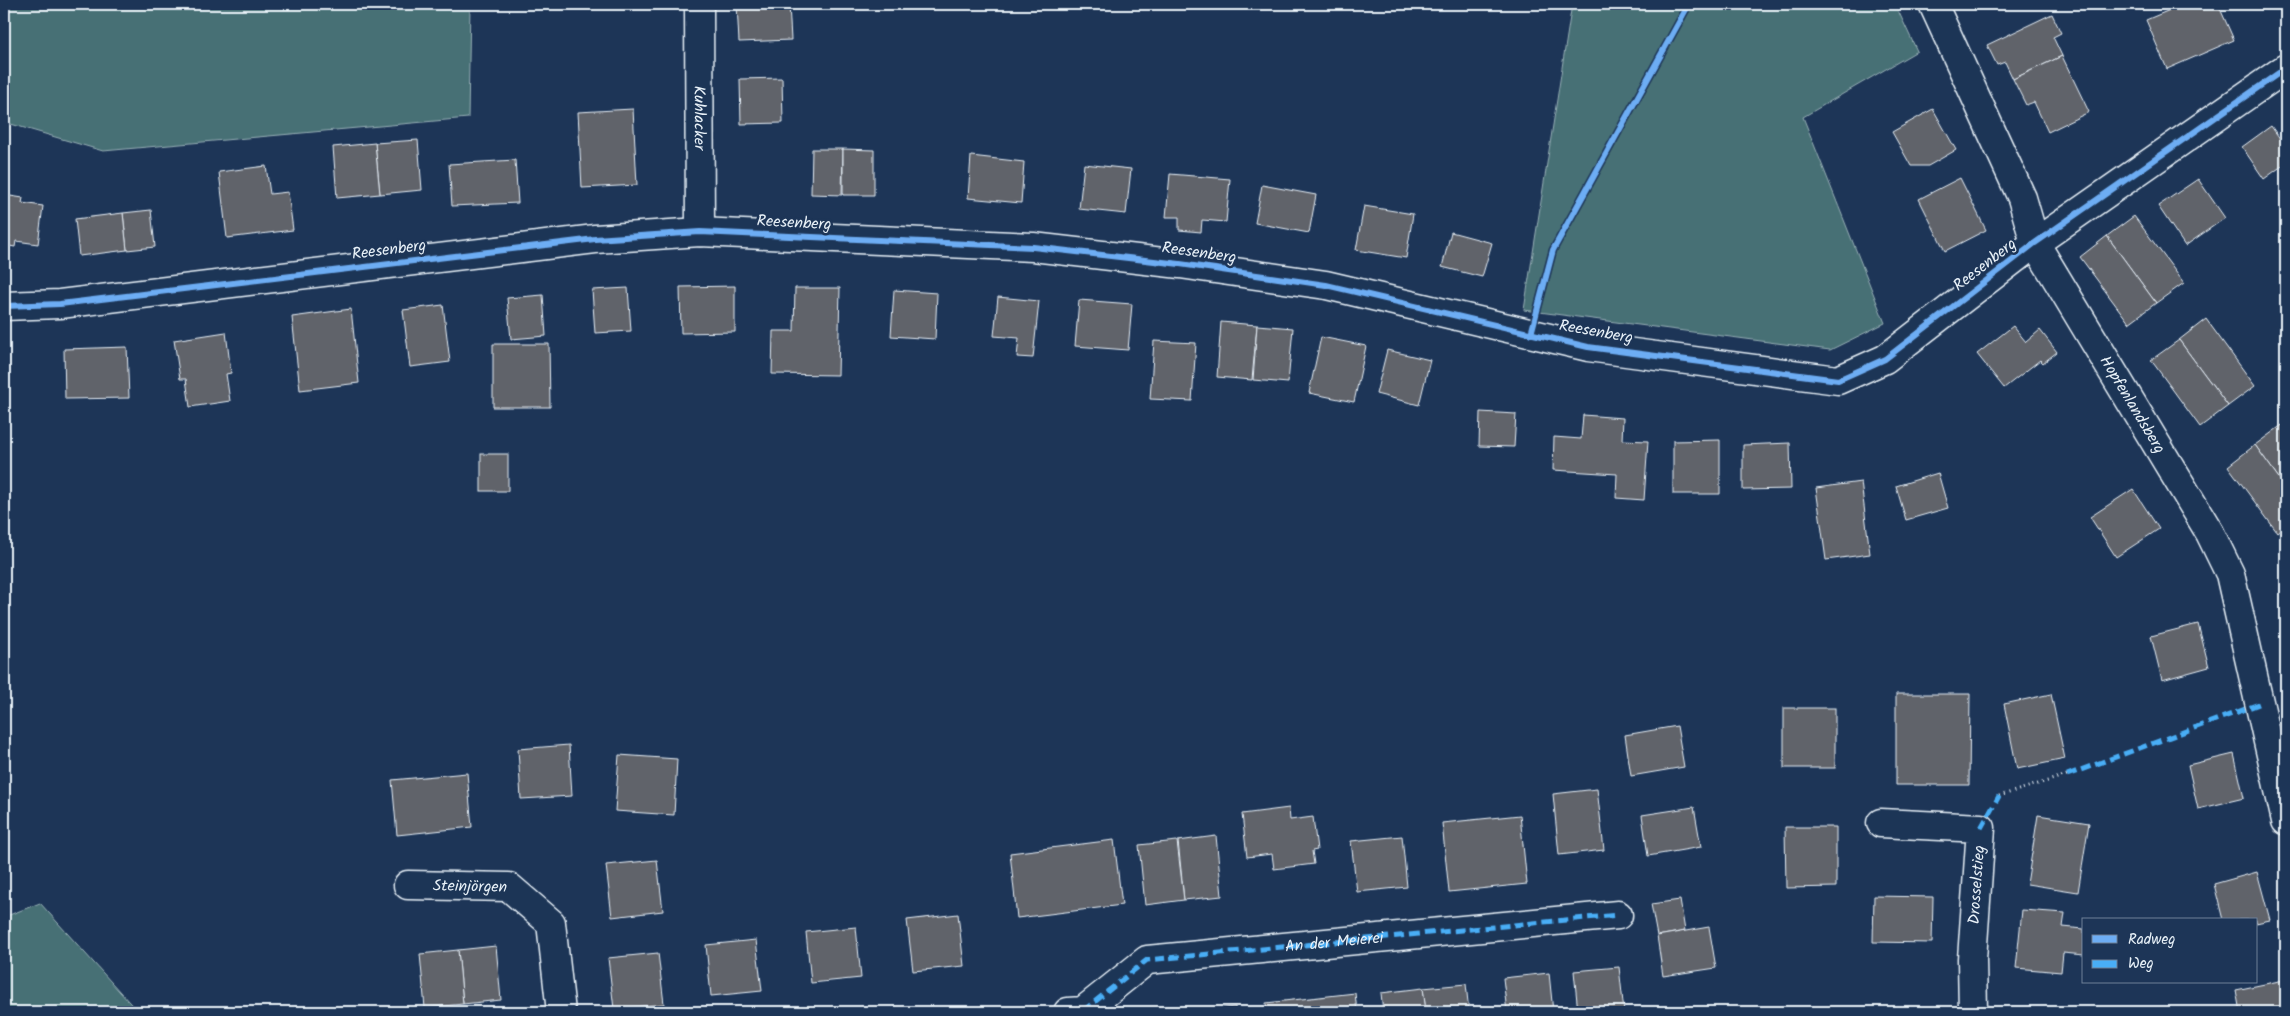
<svg xmlns="http://www.w3.org/2000/svg" width="2290" height="1016" font-family="Kalam,sans-serif">
<rect width="100%" height="100%" fill="#1d3557"/>
<filter id="ink" filterUnits="userSpaceOnUse"><feTurbulence type="fractalNoise" baseFrequency=".02" numOctaves="2"/><feDisplacementMap in="SourceGraphic" scale="10" xChannelSelector="R" yChannelSelector="G"/><feConvolveMatrix kernelMatrix="1 2 1 2 8 2 1 2 1" color-interpolation-filters="sRGB"/></filter>
<g filter="url(#ink)">
<g fill="#477075" stroke="#98b0b6">
<path d="M4 4H470L468 118 103 151 4 122Z"/>
<path d="M1572 4H1895L1917 51 1803 117 1885 323 1830 350 1524 310Z"/>
<path d="M40 903 138 1012H4V917Z"/>
</g>
<g fill="#61636b" stroke="#e8f1f8">
<path d="M737 4H789L791 40 739 42Z"/>
<path d="M2184 4H2218L2234 40 2167 69 2146 20Z"/>
<path d="M2052 14 2061 33 2053 37 2062 56 2013 79 2005 62 1997 65 1987 45Z"/>
<path d="M2062 56 2089 112 2048 132 2034 102 2026 105 2013 79Z"/>
<path d="M782 78 783 123 741 124 740 79Z"/>
<path d="M633 109 637 185 582 188 578 112Z"/>
<path d="M1933 109 1956 150 1928 166H1911L1892 132Z"/>
<path d="M2271 126 2286 147V163L2264 179 2242 147Z"/>
<path d="M418 140 422 190 380 194 375 143Z"/>
<path d="M375 143 380 194 337 198 333 147Z"/>
<path d="M812 149H843L842 195 811 194Z"/>
<path d="M843 149 874 150V195H843Z"/>
<path d="M971 156 1024 162 1021 203 968 198Z"/>
<path d="M515 160 518 203 452 206 449 164Z"/>
<path d="M1084 164 1131 169 1126 214 1079 209Z"/>
<path d="M266 166 270 194 288 192 293 230 227 238 219 172Z"/>
<path d="M1170 174 1230 179 1226 222 1202 220 1201 232 1179 230V217H1166Z"/>
<path d="M1960 178 1986 230 1945 251 1919 199Z"/>
<path d="M2198 179 2225 218 2185 246 2158 206Z"/>
<path d="M1262 185 1316 195 1309 233 1255 223Z"/>
<path d="M4 195 23 198 22 203 43 206 38 244 16 241 15 247 4 245Z"/>
<path d="M1364 206 1413 214 1406 258 1356 250Z"/>
<path d="M151 210 155 247 127 250 123 213Z"/>
<path d="M123 213 127 250 79 256 75 219Z"/>
<path d="M2134 216 2184 283 2156 303 2107 236Z"/>
<path d="M1451 232 1492 243 1482 277 1442 267Z"/>
<path d="M2107 236 2156 303 2129 323 2080 257Z"/>
<path d="M735 286V332L681 333 680 287Z"/>
<path d="M628 288 631 331 595 333 592 290Z"/>
<path d="M795 288H840L838 375 772 374 773 331H794Z"/>
<path d="M894 290 937 293 935 339 891 336Z"/>
<path d="M543 295 546 336 511 339 507 298Z"/>
<path d="M998 297 1039 301 1033 358 1017 357 1019 338 994 336Z"/>
<path d="M1079 300 1132 304 1128 350 1075 346Z"/>
<path d="M443 305 450 362 410 367 403 310Z"/>
<path d="M351 309 359 383 300 390 292 317Z"/>
<path d="M2206 319 2255 386 2228 406 2179 340Z"/>
<path d="M1221 322 1257 325 1252 380 1217 377Z"/>
<path d="M1257 325 1293 328 1288 383 1253 380Z"/>
<path d="M2013 326 2026 342 2040 330 2057 352 2043 363 2040 360 2004 388 1977 354Z"/>
<path d="M226 332 231 373 226 374 230 401 190 407 186 379H180L174 340Z"/>
<path d="M1321 337 1366 346 1354 402 1309 393Z"/>
<path d="M2179 340 2228 406 2200 427 2151 360Z"/>
<path d="M1154 341 1196 343 1192 401 1150 399Z"/>
<path d="M493 344H549L550 407H493Z"/>
<path d="M127 347 129 398 65 399 64 349Z"/>
<path d="M1387 350 1430 360 1419 405 1376 394Z"/>
<path d="M1480 412 1516 414 1514 447 1479 446Z"/>
<path d="M1583 415 1623 418 1622 440 1648 441 1644 500 1616 498 1617 474 1553 470 1554 437 1581 439Z"/>
<path d="M2282 425 2286 430V488L2255 445Z"/>
<path d="M1720 440V494H1673V441Z"/>
<path d="M1790 443 1791 489 1743 490V445Z"/>
<path d="M2255 445 2286 488V525L2277 532 2228 466Z"/>
<rect x="481" y="454" width="27" height="37"/>
<path d="M1938 473 1948 508 1906 520 1896 486Z"/>
<path d="M1861 482 1870 554 1826 560 1816 488Z"/>
<path d="M2133 489 2159 529 2116 557 2090 517Z"/>
<path d="M2198 624 2209 667 2162 680 2151 636Z"/>
<path d="M1896 694H1970L1969 785H1896Z"/>
<path d="M2051 694 2065 759 2017 769 2004 704Z"/>
<rect x="1784" y="708" width="51" height="60"/>
<path d="M1677 726 1684 767 1631 776 1625 735Z"/>
<path d="M569 745 572 796 521 799 518 749Z"/>
<path d="M2234 754 2244 798 2198 809 2188 765Z"/>
<path d="M619 755 677 759 674 815 615 811Z"/>
<path d="M467 773 472 827 397 835 392 780Z"/>
<path d="M1597 789 1604 850 1559 855 1553 794Z"/>
<path d="M1694 807 1701 847 1648 856 1642 815Z"/>
<path d="M1289 808 1290 820 1313 817 1317 850 1312 851 1314 864 1274 869 1272 854 1247 857 1242 814Z"/>
<path d="M1520 815 1527 884 1449 892 1442 823Z"/>
<path d="M2038 815 2089 823 2078 892 2027 884Z"/>
<path d="M1785 827H1836V887L1786 888Z"/>
<path d="M1216 836 1222 896 1184 900 1178 841Z"/>
<path d="M1402 836 1407 887 1357 892 1351 841Z"/>
<path d="M1114 840 1122 905 1017 918 1010 853Z"/>
<path d="M1177 841 1184 900 1145 905 1139 845Z"/>
<path d="M657 860 663 911 612 917 606 865Z"/>
<path d="M2257 872 2270 920 2256 923V920H2223L2214 884Z"/>
<path d="M1874 896 1933 897 1932 943 1873 942Z"/>
<path d="M1680 900 1685 931 1657 936 1651 904Z"/>
<path d="M2022 910 2065 913 2063 927 2084 929V955L2063 953 2061 972 2016 968Z"/>
<path d="M958 914 964 966 913 971 907 920Z"/>
<path d="M856 927 861 978 811 983 806 932Z"/>
<path d="M1709 927 1716 968 1663 976 1657 936Z"/>
<path d="M756 940 762 991 711 996 706 945Z"/>
<path d="M496 946 501 1000 463 1004 458 950Z"/>
<path d="M458 950 463 1004 425 1008 420 954Z"/>
<path d="M658 953 664 1004 614 1009 608 958Z"/>
<path d="M1619 967 1624 1012H1578L1574 971Z"/>
<path d="M1549 973 1553 1012H1507L1503 978Z"/>
<path d="M2284 980 2286 1012H2240L2236 990Z"/>
<path d="M1466 984 1469 1012H1426L1423 988Z"/>
<path d="M1423 988 1426 1012H1383L1381 993Z"/>
<path d="M1355 993 1357 1012H1267L1266 1003Z"/>
<path d="M1235 1007 1236 1012H1185Z"/>
</g>
<g fill="none" stroke-linecap="round" stroke-linejoin="round">
<g stroke="#e8f1f8" stroke-width="31">
<g id="street">
<path id="s1" d="M699 4 700 232"/>
<path id="s2" d="M1933 4 2022 198 2035 243 2210 533 2230 574 2286 821"/>
<path d="M4 306 60 304 595 239 700 232 1033 247 1180 264 1326 285 1588 347 1838 380 1885 359 2035 243 2286 68"/>
<path d="M1881 823 1981 828 1972 959 1973 1012"/>
<path id="s3" d="M408 885 509 887 551 923 561 1012"/>
<path id="s4" d="M1068 1012 1083 1011 1147 960 1618 915"/>
</g>
</g>
<path stroke="#e8f1f8" stroke-width="3" stroke-dasharray="1 4" stroke-linecap="butt" d="M1999 796 2067 775"/>
<use href="#street" stroke="#1d3557" stroke-width="28"/>
<g stroke="#49aef6" stroke-width="5" stroke-dasharray="10 5" stroke-linecap="butt">
<path d="M1916 4 1934 7"/>
<path d="M2067 775 2259 704"/>
<path d="M1981 828 1999 796"/>
<path d="M1068 1012 1083 1011 1147 960 1618 915"/>
</g>
<g stroke="#1d3557" stroke-width="9">
<g id="cycleway">
<path d="M4 306 60 304 595 239 700 232 1033 247 1180 264 1326 285 1588 347 1838 380 1885 359 2035 243 2286 68"/>
<path d="M1531 334 1553 250 1689 4"/>
</g>
</g>
<use href="#cycleway" stroke="#6dadf4" stroke-width="6"/>
</g>
</g>
<g text-anchor="middle" dominant-baseline="central" stroke-width="5" stroke-linejoin="round" paint-order="stroke">
<g font-size="16" fill="#e8f1f8" stroke="#1d3557">
<text stroke="none"><textPath href="#s1" startOffset="114">Kuhlacker</textPath></text>
<text transform="translate(794 223) rotate(3)">Reesenberg</text>
<text transform="translate(389 250) rotate(-7)">Reesenberg</text>
<text transform="translate(1199 253) rotate(8)">Reesenberg</text>
<text transform="translate(1985 265) rotate(-38)">Reesenberg</text>
<text transform="translate(1596 332) rotate(10)">Reesenberg</text>
<text stroke="none"><textPath href="#s2" startOffset="449">Hopfenlandsberg</textPath></text>
<text transform="translate(1977 885) rotate(-86)">Drosselstieg</text>
<text stroke="none"><textPath href="#s3" startOffset="62">Steinjörgen</textPath></text>
<text stroke="none"><textPath href="#s4" startOffset="285">An der Meierei</textPath></text>
</g>
</g>
<rect width="2290" height="1016" fill="none" stroke="#1d3557" stroke-width="20"/>
<rect x="10" y="10" width="2270" height="996" fill="none" stroke="#e8f1f8" stroke-width="2" filter="url(#ink)"/>
<rect x="2082" y="918" width="175" height="65" fill="#1d3557" stroke="#6e8097"/>
<rect x="2092" y="935" width="25" height="8" fill="#6dadf4" stroke="#6e8097"/>
<text x="2128" y="944" font-size="15" fill="#e8f1f8">Radweg</text>
<rect x="2092" y="960" width="25" height="8" fill="#49aef6" stroke="#6e8097"/>
<text x="2128" y="968" font-size="15" fill="#e8f1f8">Weg</text>
</svg>
